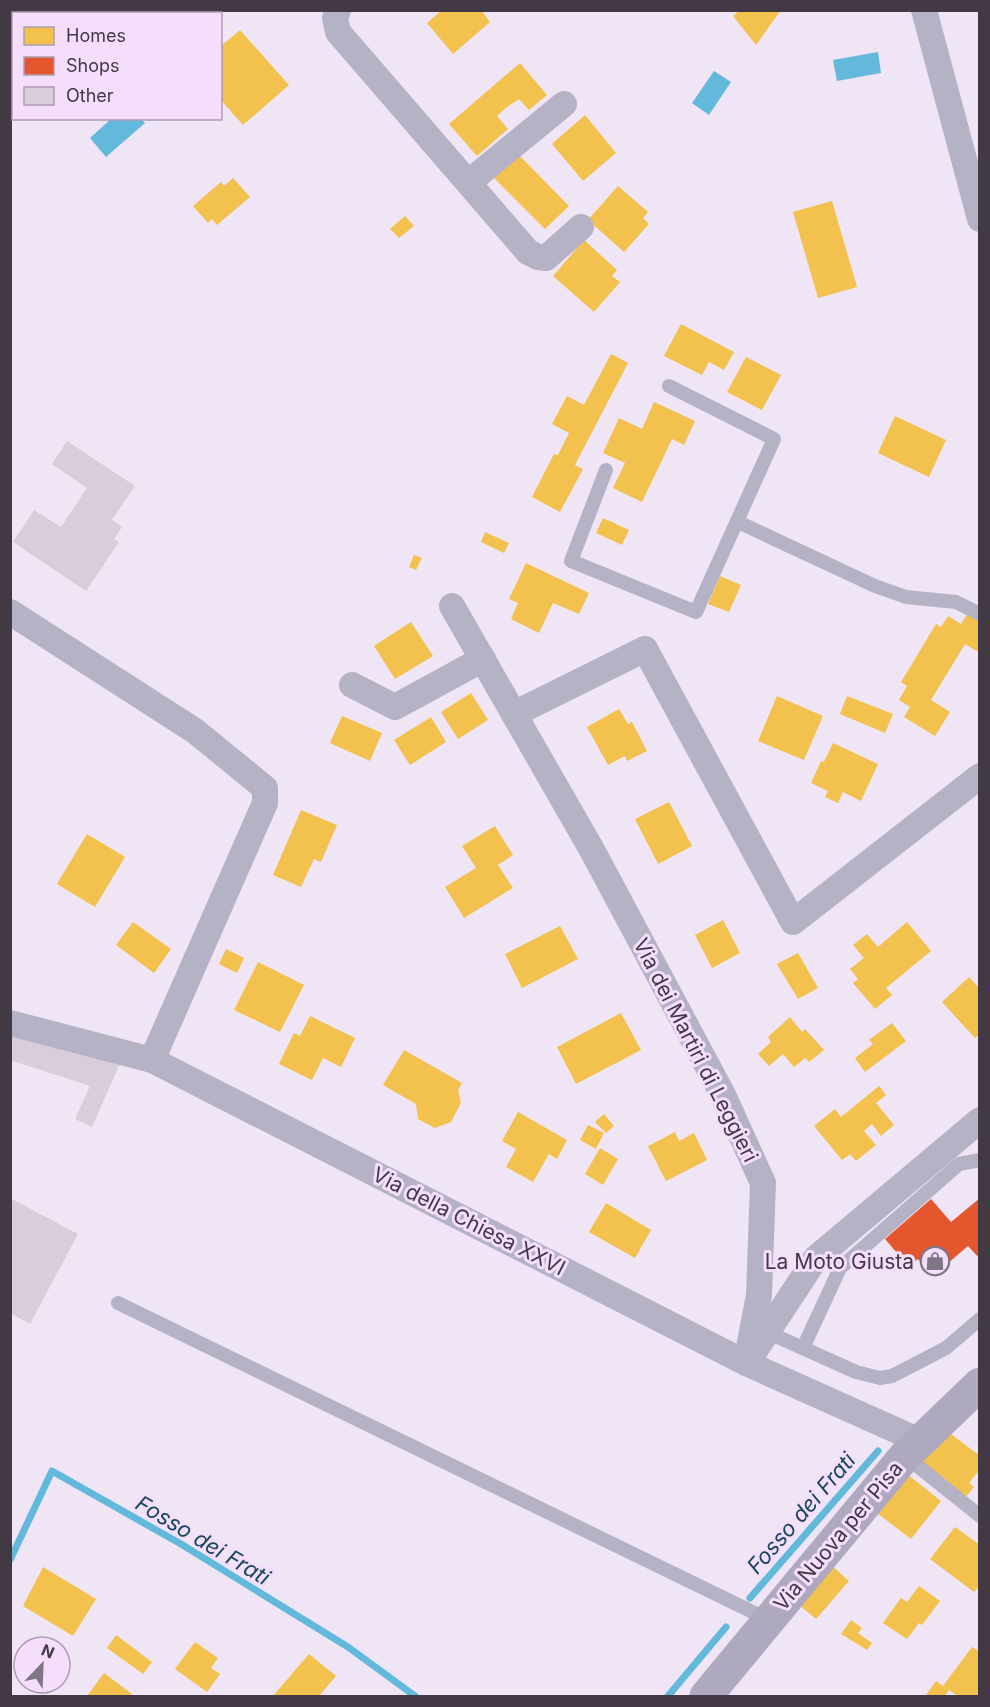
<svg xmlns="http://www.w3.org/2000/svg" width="990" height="1707" font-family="Inter,sans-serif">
<rect width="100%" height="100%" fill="#f0e5f5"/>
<g fill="#63b9db">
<path d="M878 52 881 73 837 81 833 60Z"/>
<path d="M714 71 731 82 709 115 692 103Z"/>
<path d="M111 119H141L145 123 106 157 90 138Z"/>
</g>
<g fill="#f2c14e">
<path d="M442 10H481L490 22 453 54 427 23Z"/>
<path d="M740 10H781L756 45 733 16Z"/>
<path d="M240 30 289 85 243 125 220 99V47Z"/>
<path d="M520 63 547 95 529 110 519 99 507 107 497 116 508 129 477 156 449 124Z"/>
<path d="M585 115 616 153 583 181 552 144Z"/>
<path d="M518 154 569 206 545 229 494 178Z"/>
<path d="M233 178 250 197 217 225 212 219 208 223 193 206 221 182 224 186Z"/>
<path d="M618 186 648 212 643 218 649 224 624 252 588 220Z"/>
<path d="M832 201 857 287 818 298 793 212Z"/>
<path d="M405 216 414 226 399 238 390 229Z"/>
<path d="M584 240 617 270 612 276 620 282 594 312 553 276Z"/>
<path d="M681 324 734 352 724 370 709 362 702 375 664 356Z"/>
<path d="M611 354 628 363 575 465 583 469 560 512 532 497 554 454 558 455 569 433 552 424 567 396 584 405Z"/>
<path d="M746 357 781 375 762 410 727 392Z"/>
<path d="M654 402 695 421 684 445 672 439 642 502 613 488 625 463 603 453 619 418 642 429Z"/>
<path d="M895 416 946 440 929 477 878 453Z"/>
<path d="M603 518 629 530 622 545 596 533Z"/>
<path d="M485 532 509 543 504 553 481 542Z"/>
<path d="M414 555 422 558 416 570 409 567Z"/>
<path d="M526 563 589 593 579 614 553 603 539 633 511 619 518 603 509 599Z"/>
<path d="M720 576 741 585 729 612 708 604Z"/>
<path d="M968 613 980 620V653L965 644 931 700 950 712 935 736 904 717 910 707 899 700 907 686 901 682 936 624 941 627 948 616 961 624Z"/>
<path d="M411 622 433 656 395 679 374 646Z"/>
<path d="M471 693 488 720 458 739 441 712Z"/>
<path d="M777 696 823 716 804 760 758 741Z"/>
<path d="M847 696 893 714 885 733 840 714Z"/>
<path d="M619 709 628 724 632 722 647 751 627 761 625 756 608 765 587 727Z"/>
<path d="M342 716 382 733 370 761 330 743Z"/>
<path d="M431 717 446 742 410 765 394 740Z"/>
<path d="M833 743 878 764 861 801 843 792 838 803 825 797 828 791 811 783 821 761 824 762Z"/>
<path d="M669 802 692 846 658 864 635 819Z"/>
<path d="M301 810 337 825 321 862 314 859 301 887 273 875Z"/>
<path d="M495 826 513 855 498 865 513 888 464 918 445 887 476 868 462 846Z"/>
<path d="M87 834 125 857 95 907 57 884Z"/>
<path d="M723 920 740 953 712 968 695 935Z"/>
<path d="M133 922 171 949 154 973 116 945Z"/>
<path d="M907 922 931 951 886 988 892 995 875 1009 853 983 858 979 850 969 864 958 853 945 867 934 878 947Z"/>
<path d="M560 926 578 959 522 988 505 954Z"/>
<path d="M226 949 244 958 237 973 219 964Z"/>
<path d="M798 953 818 988 798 999 777 964Z"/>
<path d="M258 962 304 985 280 1032 234 1010Z"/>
<path d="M969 977 980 989V1034L975 1038 942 1002Z"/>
<path d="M621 1013 641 1050 576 1084 557 1047Z"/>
<path d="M310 1016 355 1038 341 1067 323 1058 312 1080 279 1064 294 1033 300 1036Z"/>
<path d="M790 1017 802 1032 805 1029 824 1050 809 1062 805 1058 794 1067 783 1054 769 1066 758 1054 771 1042 768 1037Z"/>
<path d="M892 1023 906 1041 865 1072 855 1058 873 1044 869 1040Z"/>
<path d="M404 1050 462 1083 458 1090 461 1103 451 1122 435 1128 418 1119 416 1104 383 1085Z"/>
<path d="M879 1086 886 1095 876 1103 894 1125 881 1136 872 1124 864 1131 876 1145 856 1161 850 1154 842 1160 814 1126 835 1109 841 1117Z"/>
<path d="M518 1112 567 1140 557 1159 549 1154 533 1182 506 1167 516 1149 502 1141Z"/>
<path d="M604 1114 614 1126 606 1133 595 1122Z"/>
<path d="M588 1125 604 1133 596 1149 580 1140Z"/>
<path d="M675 1132 679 1141 694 1133 707 1160 666 1181 648 1146Z"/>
<path d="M600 1148 618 1159 603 1185 585 1174Z"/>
<path d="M606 1203 651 1230 635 1258 589 1232Z"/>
<path d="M947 1431 980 1456V1469L969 1483 974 1487 965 1498 921 1463Z"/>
<path d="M907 1474 941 1501 911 1539 877 1513Z"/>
<path d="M955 1527 980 1545V1585L974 1592 930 1559Z"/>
<path d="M831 1565 849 1581 816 1619 798 1604Z"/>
<path d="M43 1567 96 1599 73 1636 23 1606Z"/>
<path d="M919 1586 940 1601 922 1625 919 1623 907 1639 883 1623 901 1598 907 1602Z"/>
<path d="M851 1620 862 1628 858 1633 872 1643 867 1650 841 1634Z"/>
<path d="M116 1635 152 1662 143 1674 107 1648Z"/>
<path d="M195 1642 218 1658 211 1668 220 1674 207 1692 175 1669Z"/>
<path d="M972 1647 980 1652V1693L977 1696H958L949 1690 945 1696H929L926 1695 936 1681 943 1686Z"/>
<path d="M309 1654 336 1676 319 1696H273Z"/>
<path d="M104 1673 132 1694 130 1696H87Z"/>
</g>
<path fill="#e4572e" d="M980 1198V1259L968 1246 933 1276 918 1259 909 1267 885 1239 931 1199 951 1222Z"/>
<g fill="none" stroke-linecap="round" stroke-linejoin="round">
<g stroke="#63b9db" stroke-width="7">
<path d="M10 1560 52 1471 181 1544 348 1647 415 1696"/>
<path d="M750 1598 878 1451"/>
<path d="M668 1696 726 1627"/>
</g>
</g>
<g fill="#d8ceda">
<path d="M67 441 135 486 112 520 122 527 114 539 119 542 86 591 13 542 34 510 61 527 87 488 52 464Z"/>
<path d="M10 1032 122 1059 92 1127 75 1119 90 1086 10 1060Z"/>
<path d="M10 1198 78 1234 30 1324 10 1313Z"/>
</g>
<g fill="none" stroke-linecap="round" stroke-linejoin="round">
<g stroke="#b5b2c5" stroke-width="14">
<path d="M606 470 571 561 696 612 774 439 669 386"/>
<path d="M738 522 875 586 906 597 956 602 980 614"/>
<path d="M118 1303 769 1620"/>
<path d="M767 1332 856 1372 880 1378 892 1376 946 1348 980 1319"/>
<path d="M803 1348 840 1268 959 1164 980 1160"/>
<path d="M905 1456 980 1516"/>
</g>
<g stroke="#b5b2c5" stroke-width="26">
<path d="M338 10 335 18 338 32 528 252 538 257 546 258 581 227"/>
<path d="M924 10 980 219"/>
<path d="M469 182 564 104"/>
<path d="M452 606 592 850 723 1095 763 1183 759 1295 746 1363"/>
<path d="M10 612 195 731 265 788V803L152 1060"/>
<path d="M352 685 395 707 483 659"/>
<path d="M514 714 645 649 793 922 980 776"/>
<path d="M10 1023 152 1060 746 1363 920 1441"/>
<path d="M752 1355 816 1258 980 1120"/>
</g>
<path stroke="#afa9c0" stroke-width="33" d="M706 1696 905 1456 980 1384"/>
</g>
<defs>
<g id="shop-ring" transform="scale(1.5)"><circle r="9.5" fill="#f4defc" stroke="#7f7583" stroke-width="1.5"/><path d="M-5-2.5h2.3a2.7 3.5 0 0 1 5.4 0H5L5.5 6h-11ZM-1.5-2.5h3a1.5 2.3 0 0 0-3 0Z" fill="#7f7583"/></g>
</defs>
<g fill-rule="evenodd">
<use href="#shop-ring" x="935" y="1261"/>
</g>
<g text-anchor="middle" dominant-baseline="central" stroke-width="6" stroke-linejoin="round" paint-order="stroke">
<g font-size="21" fill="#423945" stroke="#f4defc">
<text transform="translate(696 1050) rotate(63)">Via dei Martiri di Leggieri</text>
<text transform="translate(469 1221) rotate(27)">Via della Chiesa XXVI</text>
<text transform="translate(838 1536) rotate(-50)">Via Nuova per Pisa</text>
</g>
<g font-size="21" fill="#423945" stroke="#f4defc" text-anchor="end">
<text x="914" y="1261">La Moto Giusta</text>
</g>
<g font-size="22" font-style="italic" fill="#17495a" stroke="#f4defc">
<text transform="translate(801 1513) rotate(-49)">Fosso dei Frati</text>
<text transform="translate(203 1540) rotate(31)">Fosso dei Frati</text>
</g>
</g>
<rect width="990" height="1707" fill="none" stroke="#423945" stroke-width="24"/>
<rect x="12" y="12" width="210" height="108" fill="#f4defc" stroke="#ad9cb3" stroke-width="1.5"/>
<rect x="24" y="27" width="30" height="18" fill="#f2c14e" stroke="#ad9cb3" stroke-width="1.5"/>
<text x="66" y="42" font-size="18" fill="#423945">Homes</text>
<rect x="24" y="57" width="30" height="18" fill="#e4572e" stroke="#ad9cb3" stroke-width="1.5"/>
<text x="66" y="72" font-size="18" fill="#423945">Shops</text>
<rect x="24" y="87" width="30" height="18" fill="#d8ceda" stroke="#ad9cb3" stroke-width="1.5"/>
<text x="66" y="102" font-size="18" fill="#423945">Other</text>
<g transform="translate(42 1665) rotate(23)"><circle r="28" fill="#f4defc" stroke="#ad9cb3" stroke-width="1.5"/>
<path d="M0-4.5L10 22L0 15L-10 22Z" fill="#7f7583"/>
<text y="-9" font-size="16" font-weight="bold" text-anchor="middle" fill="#423945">N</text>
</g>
</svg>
